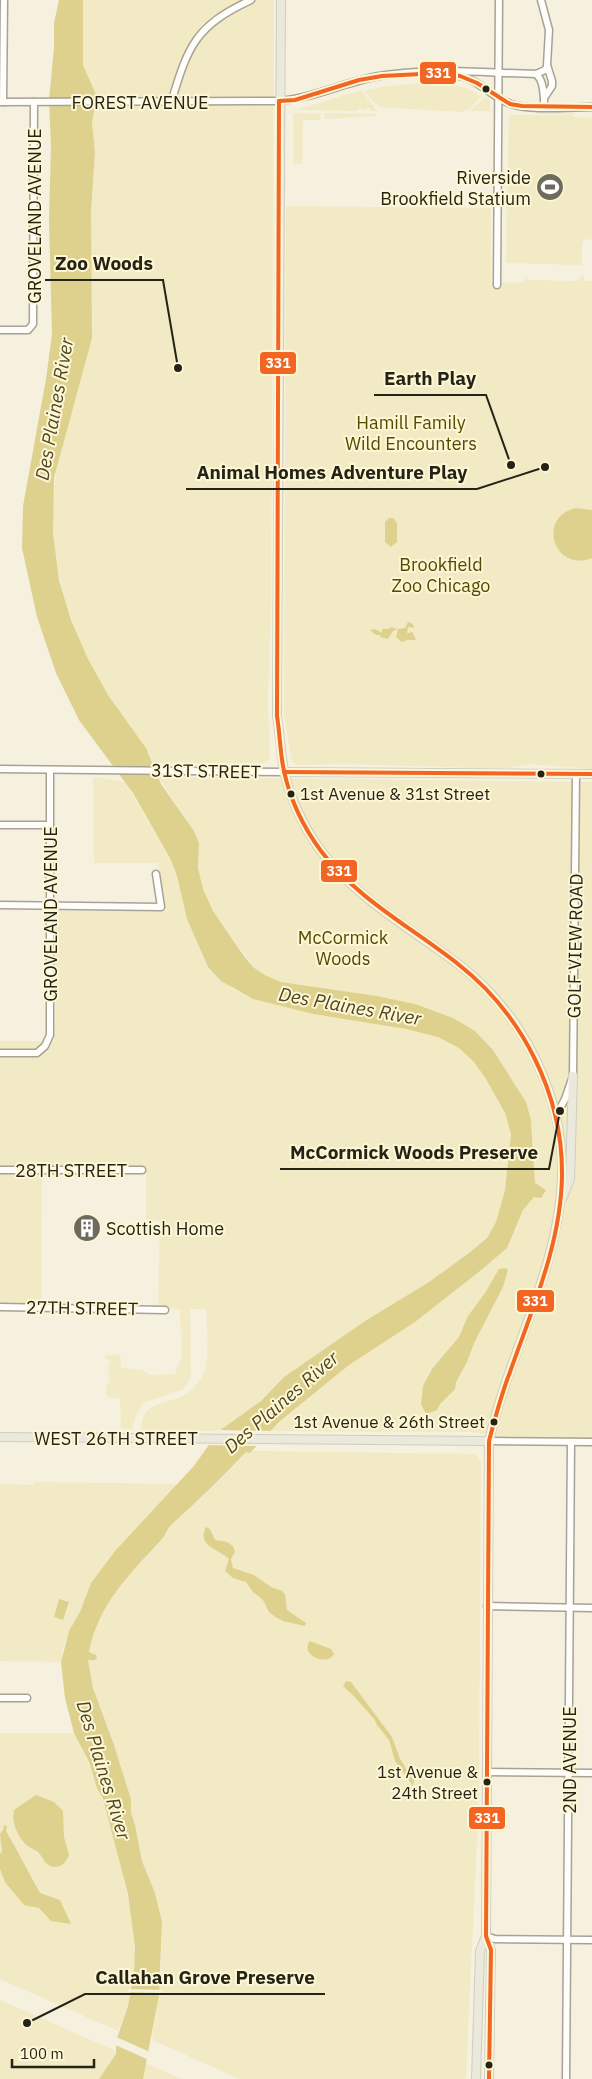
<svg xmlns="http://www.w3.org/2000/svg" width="592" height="2079" font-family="'IBM Plex Sans',sans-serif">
<rect width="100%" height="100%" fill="#f5f1de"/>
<g fill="#f1eac5">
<path d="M83 0H274L271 607 268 702 270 754 269 760 265 763H153C142 737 122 717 107 693 62 618 41 538 60 452L90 263 91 212 95 153 92 122 97 97 83 65Z"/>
<path d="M435 82C451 84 470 86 481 97L470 108 461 112 379 107 365 92 366 90 387 86Z"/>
<path d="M361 90 377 111H370V108H366L365 111 358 108V111L296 110Z"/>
<path d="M486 97 490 101V111H470Z"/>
<path d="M536 111H573L575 114H536Z"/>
<path d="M293 113 321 114 320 120H303L302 164H293Z"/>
<path d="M325 113 376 114V116L324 119Z"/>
<path d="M509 115H574V117L592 118V239L585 240 582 242V265L506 263Z"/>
<path d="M286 206 491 208V282L523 283 526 276 527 280 579 281V277L584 276V281H592V769L529 764 508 768H476L352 764 299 765 292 762 284 715Z"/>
<path d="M93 777 125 782 171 860 177 876 187 919 208 967 234 990 253 999 313 1014 406 1029 438 1037 459 1048 474 1062 486 1079 505 1113 511 1134 505 1190 496 1222 487 1238 469 1253 429 1282 365 1321 284 1377 261 1401 219 1431 141 1430C143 1403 157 1406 178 1398 188 1395 198 1384 203 1375 210 1361 207 1325 206 1309H190L191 1376 184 1389 143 1403 137 1413 132 1429H121L120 1398H109L106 1393 107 1384 110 1381 108 1367 111 1361 105 1359V1356L120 1354 121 1368 142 1370 151 1375 175 1374 179 1361 182 1360 180 1309 158 1308 160 1221 146 1220V1173L42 1172 41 1306 0 1305V1041H54L56 1019 54 911H166L158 863H94Z"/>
<path d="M158 777 592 782V1439L508 1438 470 1432 270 1431 349 1365 415 1322 480 1271 516 1229 523 1210 534 1197V1153L531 1120 526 1102 415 1004 377 996 281 982 265 975 253 967 213 911 203 889 198 868 199 843 194 831Z"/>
<path d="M251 1451 476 1454 481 1461 479 1796 466 2077 464 2079H240L152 2040 161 1975 162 1922 155 1893 142 1861 135 1825 131 1813V1799L114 1745 93 1688 88 1660H95L93 1654 89 1653C99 1603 129 1575 162 1539 166 1535 167 1528 172 1524 198 1501 222 1477 246 1452Z"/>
<path d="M34 1482 178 1484 115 1551 91 1583 80 1612 63 1647 61 1662 0 1661V1484L34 1485Z"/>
<path d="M0 1733H74C96 1775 108 1817 120 1863 129 1898 137 1935 134 1972 133 1993 126 2012 118 2031L0 1979Z"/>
<path d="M0 2000 116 2051 115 2058 99 2079H0Z"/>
<path d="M145 2063 182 2079H143Z"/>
</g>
<g fill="#ded18e">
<path d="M59 0H83V65L97 97 92 122 95 153 91 212 92 338 54 478 53 533 59 580 71 620 88 659 108 695 146 748 161 784 194 831 199 843 198 868 203 889 213 911 244 956 253 967 265 975 281 982 377 996 415 1004 453 1018 475 1031 493 1050 526 1102 531 1120 535 1183 546 1190 541 1198 534 1197 523 1210 507 1248 480 1271 415 1322 349 1365 278 1423 250 1453 246 1452C222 1477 198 1501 172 1524 167 1528 166 1535 162 1539 129 1575 99 1603 89 1652L96 1655 97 1658 95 1660H88L93 1688 114 1745 131 1799V1813L135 1825 142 1861 155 1893 162 1922 159 1995 143 2079H99L116 2054V2041L128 2006 134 1974 135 1947 128 1894 103 1799 97 1788 89 1762 74 1733 65 1698 61 1662 69 1631 80 1612 91 1583 115 1551 193 1467 219 1431 261 1401 284 1377 365 1321 429 1282 469 1253 487 1238 496 1222 505 1190 511 1134 505 1113 486 1079 474 1062 459 1048 438 1037 406 1029 313 1014 253 999 221 981 208 967 187 919 177 876 171 860 133 793 79 720 56 673 37 617 22 548 23 506 46 379 52 334 49 219 51 146 49 100 54 48V23Z"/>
<path d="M576 508 592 510V558C554 573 536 517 576 508Z"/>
<path d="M389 518H393L397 523V542L391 547 385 542V522Z"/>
<path d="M408 622 413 624 414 628 408 627 407 633H410V631L413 633 416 640H407L402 642 396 637 398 629 405 628Z"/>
<path d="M391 627 397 629 393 631 388 639 380 637 381 635H376L370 630 375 629 382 633V629H389Z"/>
<path d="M505 1268 508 1270 503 1287 474 1343 467 1362 456 1382 455 1389 440 1404 437 1410 426 1414 421 1404 423 1386 432 1369 459 1337 468 1316 485 1293 499 1269Z"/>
<path d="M206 1527 210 1529 215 1540 227 1542 233 1546 235 1552 231 1559 233 1568 254 1575 271 1587 282 1591 285 1594 287 1610 306 1623 305 1626 283 1621 274 1616 269 1612 263 1600 253 1592 246 1582 233 1578 225 1571 229 1559C219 1549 196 1546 206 1527Z"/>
<path d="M59 1599 69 1602 63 1620 54 1617Z"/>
<path d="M310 1641 331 1649 334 1654C327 1667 299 1655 310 1641Z"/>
<path d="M346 1681 351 1682 392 1737 400 1759 414 1781 413 1786 395 1761 389 1740 377 1725 374 1719 354 1696 343 1686Z"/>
<path d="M36 1795 54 1802 63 1811 64 1837 69 1855C65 1866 54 1872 45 1862 43 1859 41 1855 38 1852 35 1850 31 1848 28 1846 18 1838 11 1822 14 1810Z"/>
<path d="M4 1825 7 1826 6 1831C18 1851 28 1872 40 1893L60 1900 71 1924 51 1921 39 1908 24 1905 5 1882 0 1869V1854L2 1851 0 1834 3 1830Z"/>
</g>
<g fill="#f5f1de">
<path d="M216 1430 273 1431 260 1446 207 1445Z"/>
<path d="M129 1989 162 1990V1993L128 1992Z"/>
<path d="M114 2036 152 2053 149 2060 113 2044Z"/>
</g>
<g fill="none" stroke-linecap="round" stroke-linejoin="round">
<g stroke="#a6a395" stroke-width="9">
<g id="minor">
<path d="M541 0 549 30 547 65 552 81V86L544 98V107"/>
<path d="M536 74C543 80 543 90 544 98"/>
<path d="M456 75C479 79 491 97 511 104 533 111 568 107 592 107"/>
<path d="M0 102 279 101C314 98 345 82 379 76 429 67 486 73 536 74L545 70 547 67"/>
<path d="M3 102 4 0"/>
<path d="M171 103C188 46 195 26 251 0"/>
<path d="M497 285 499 0"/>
<path d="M0 330H28L33 324 34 102"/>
<path d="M0 769 284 772"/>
<path d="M0 825H50"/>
<path d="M0 905 161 907 156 874"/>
<path d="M0 1053H37L45 1046 50 1035V770"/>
<path d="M556 1116 565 1099 573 1076 576 774"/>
<path d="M0 1170H142"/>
<path d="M0 1307 165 1310"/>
<path d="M489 1441 592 1442"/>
<path d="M487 1606 592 1608"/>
<path d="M0 1698H27"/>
<path d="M487 1772 592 1773"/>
<path d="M486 1936 495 1939 592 1940"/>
<path d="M566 2079 571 1442"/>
</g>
</g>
<g stroke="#cfcec4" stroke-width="10">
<g id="major">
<path d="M281 0 277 716C280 734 281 753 284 771 290 799 305 829 321 851 357 899 411 929 458 964 523 1013 564 1095 562 1177 559 1269 509 1352 489 1441L486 1936 491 1950 489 2079"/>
<path d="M284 772 592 774"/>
<path d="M563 1197 570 1179 573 1076"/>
<path d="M0 1437 489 1441"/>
<path d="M476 2079 480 1951 486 1936"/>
</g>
</g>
<use href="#minor" stroke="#fefdfa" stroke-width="6"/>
<use href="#major" stroke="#ebe8dc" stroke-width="8"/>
<g stroke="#fef7d5" stroke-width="8">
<g id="bus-1">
<path d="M279 101 277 716C280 734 280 753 284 771 290 799 304 828 321 851 357 899 411 927 458 964 522 1014 563 1094 562 1176 561 1244 532 1309 510 1372 501 1395 495 1418 489 1441L486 1936 491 1950 489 2079"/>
<path d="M279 101 295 100 359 80 382 76 441 73 460 76 477 83 510 104 522 106 592 107"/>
<path d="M284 772 592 774"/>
</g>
</g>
<use href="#bus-1" stroke="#f26522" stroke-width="4"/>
</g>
<defs>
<g id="stadium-disc" transform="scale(1.4375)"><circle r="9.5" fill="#6e6b5c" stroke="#fef7d5"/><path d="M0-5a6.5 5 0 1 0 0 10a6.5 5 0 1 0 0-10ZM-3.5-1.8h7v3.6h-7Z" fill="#fff"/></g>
<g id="building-disc" transform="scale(1.4375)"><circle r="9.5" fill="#6e6b5c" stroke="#fef7d5"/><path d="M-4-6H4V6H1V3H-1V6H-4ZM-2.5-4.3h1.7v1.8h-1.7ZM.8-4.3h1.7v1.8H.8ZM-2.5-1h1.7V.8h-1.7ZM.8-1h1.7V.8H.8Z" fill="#fff"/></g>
</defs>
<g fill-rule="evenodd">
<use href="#stadium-disc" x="550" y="187"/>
<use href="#building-disc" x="87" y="1228"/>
</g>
<g fill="#252316" stroke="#fef7d5" stroke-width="2">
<circle cx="486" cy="89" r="4.5"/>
<circle cx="541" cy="774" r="4.5"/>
<circle cx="291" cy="794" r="4.5"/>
<circle cx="494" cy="1422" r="4.5"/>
<circle cx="487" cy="1782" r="4.5"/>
<circle cx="489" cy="2065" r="4.5"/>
</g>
<g text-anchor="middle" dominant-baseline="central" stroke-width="4" stroke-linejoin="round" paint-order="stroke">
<g font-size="17" fill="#252316" stroke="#fef7d5" text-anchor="end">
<text x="300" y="794" text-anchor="start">1st Avenue &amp; 31st Street</text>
<text x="485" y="1422">1st Avenue &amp; 26th Street</text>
<text x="478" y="1772">1st Avenue &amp;<tspan x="478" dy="21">24th Street</tspan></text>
</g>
<g font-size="18" fill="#252316" stroke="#fef7d5">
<text x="140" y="102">FOREST AVENUE</text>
<text transform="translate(34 216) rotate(-90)">GROVELAND AVENUE</text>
<text transform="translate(206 771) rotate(1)">31ST STREET</text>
<text transform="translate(50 914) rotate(-90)">GROVELAND AVENUE</text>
<text transform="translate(575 946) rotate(-89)">GOLF VIEW ROAD</text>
<text x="71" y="1170">28TH STREET</text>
<text transform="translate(82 1308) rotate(1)">27TH STREET</text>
<text x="116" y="1438">WEST 26TH STREET</text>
<text transform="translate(569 1760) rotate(-90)">2ND AVENUE</text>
</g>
<g font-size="18" fill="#252316" stroke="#fef7d5" text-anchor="end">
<text x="531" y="177">Riverside<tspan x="531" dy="21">Brookfield Statium</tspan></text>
<text x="106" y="1228" text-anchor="start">Scottish Home</text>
</g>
<g font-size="18" fill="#554900" stroke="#fef7d5">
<text x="411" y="422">Hamill Family<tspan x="411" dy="21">Wild Encounters</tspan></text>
<text x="441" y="564">Brookfield<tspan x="441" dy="21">Zoo Chicago</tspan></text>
<text x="343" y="937">McCormick<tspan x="343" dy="21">Woods</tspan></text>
</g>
<g font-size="19" font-style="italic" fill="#4e4721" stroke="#fef7d5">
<text transform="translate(54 409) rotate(-80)">Des Plaines River</text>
<text transform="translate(350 1006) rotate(10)">Des Plaines River</text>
<text transform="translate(281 1402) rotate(-41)">Des Plaines River</text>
<text transform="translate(104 1770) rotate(73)">Des Plaines River</text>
</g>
</g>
<path fill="none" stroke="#252316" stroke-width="2" d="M178 368L163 280H45M511 465L486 395H374M545 467L477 489H186M560 1111L549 1169H280M27 2023L85 1994H325"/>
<g fill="#252316" stroke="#fef7d5" stroke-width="2">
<circle cx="178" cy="368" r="5"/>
<circle cx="511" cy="465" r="5"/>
<circle cx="545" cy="467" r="5"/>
<circle cx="560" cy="1111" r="5"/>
<circle cx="27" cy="2023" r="5"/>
</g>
<g font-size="19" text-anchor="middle" font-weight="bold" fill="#252316" stroke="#fef7d5" stroke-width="4" stroke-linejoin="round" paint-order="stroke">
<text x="104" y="270">Zoo Woods</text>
<text x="430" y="385">Earth Play</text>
<text x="332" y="479">Animal Homes Adventure Play</text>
<text x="414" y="1159">McCormick Woods Preserve</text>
<text x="205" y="1984">Callahan Grove Preserve</text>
</g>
<g stroke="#fef7d5" stroke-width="2">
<rect x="419" y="61" width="38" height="24" rx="5" fill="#f26522"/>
<rect x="259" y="351" width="38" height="24" rx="5" fill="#f26522"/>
<rect x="320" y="859" width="38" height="24" rx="5" fill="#f26522"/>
<rect x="516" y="1289" width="39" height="24" rx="5" fill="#f26522"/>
<rect x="468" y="1806" width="38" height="24" rx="5" fill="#f26522"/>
</g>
<g font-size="14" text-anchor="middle" font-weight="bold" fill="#fff">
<text x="438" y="78">331</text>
<text x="278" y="368">331</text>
<text x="339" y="876">331</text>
<text x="535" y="1306">331</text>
<text x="487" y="1823">331</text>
</g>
<path d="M12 2059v8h82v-8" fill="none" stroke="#252316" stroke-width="2.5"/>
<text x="20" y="2059" font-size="15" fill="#252316" stroke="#fef7d5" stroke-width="4" paint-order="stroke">100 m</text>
</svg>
